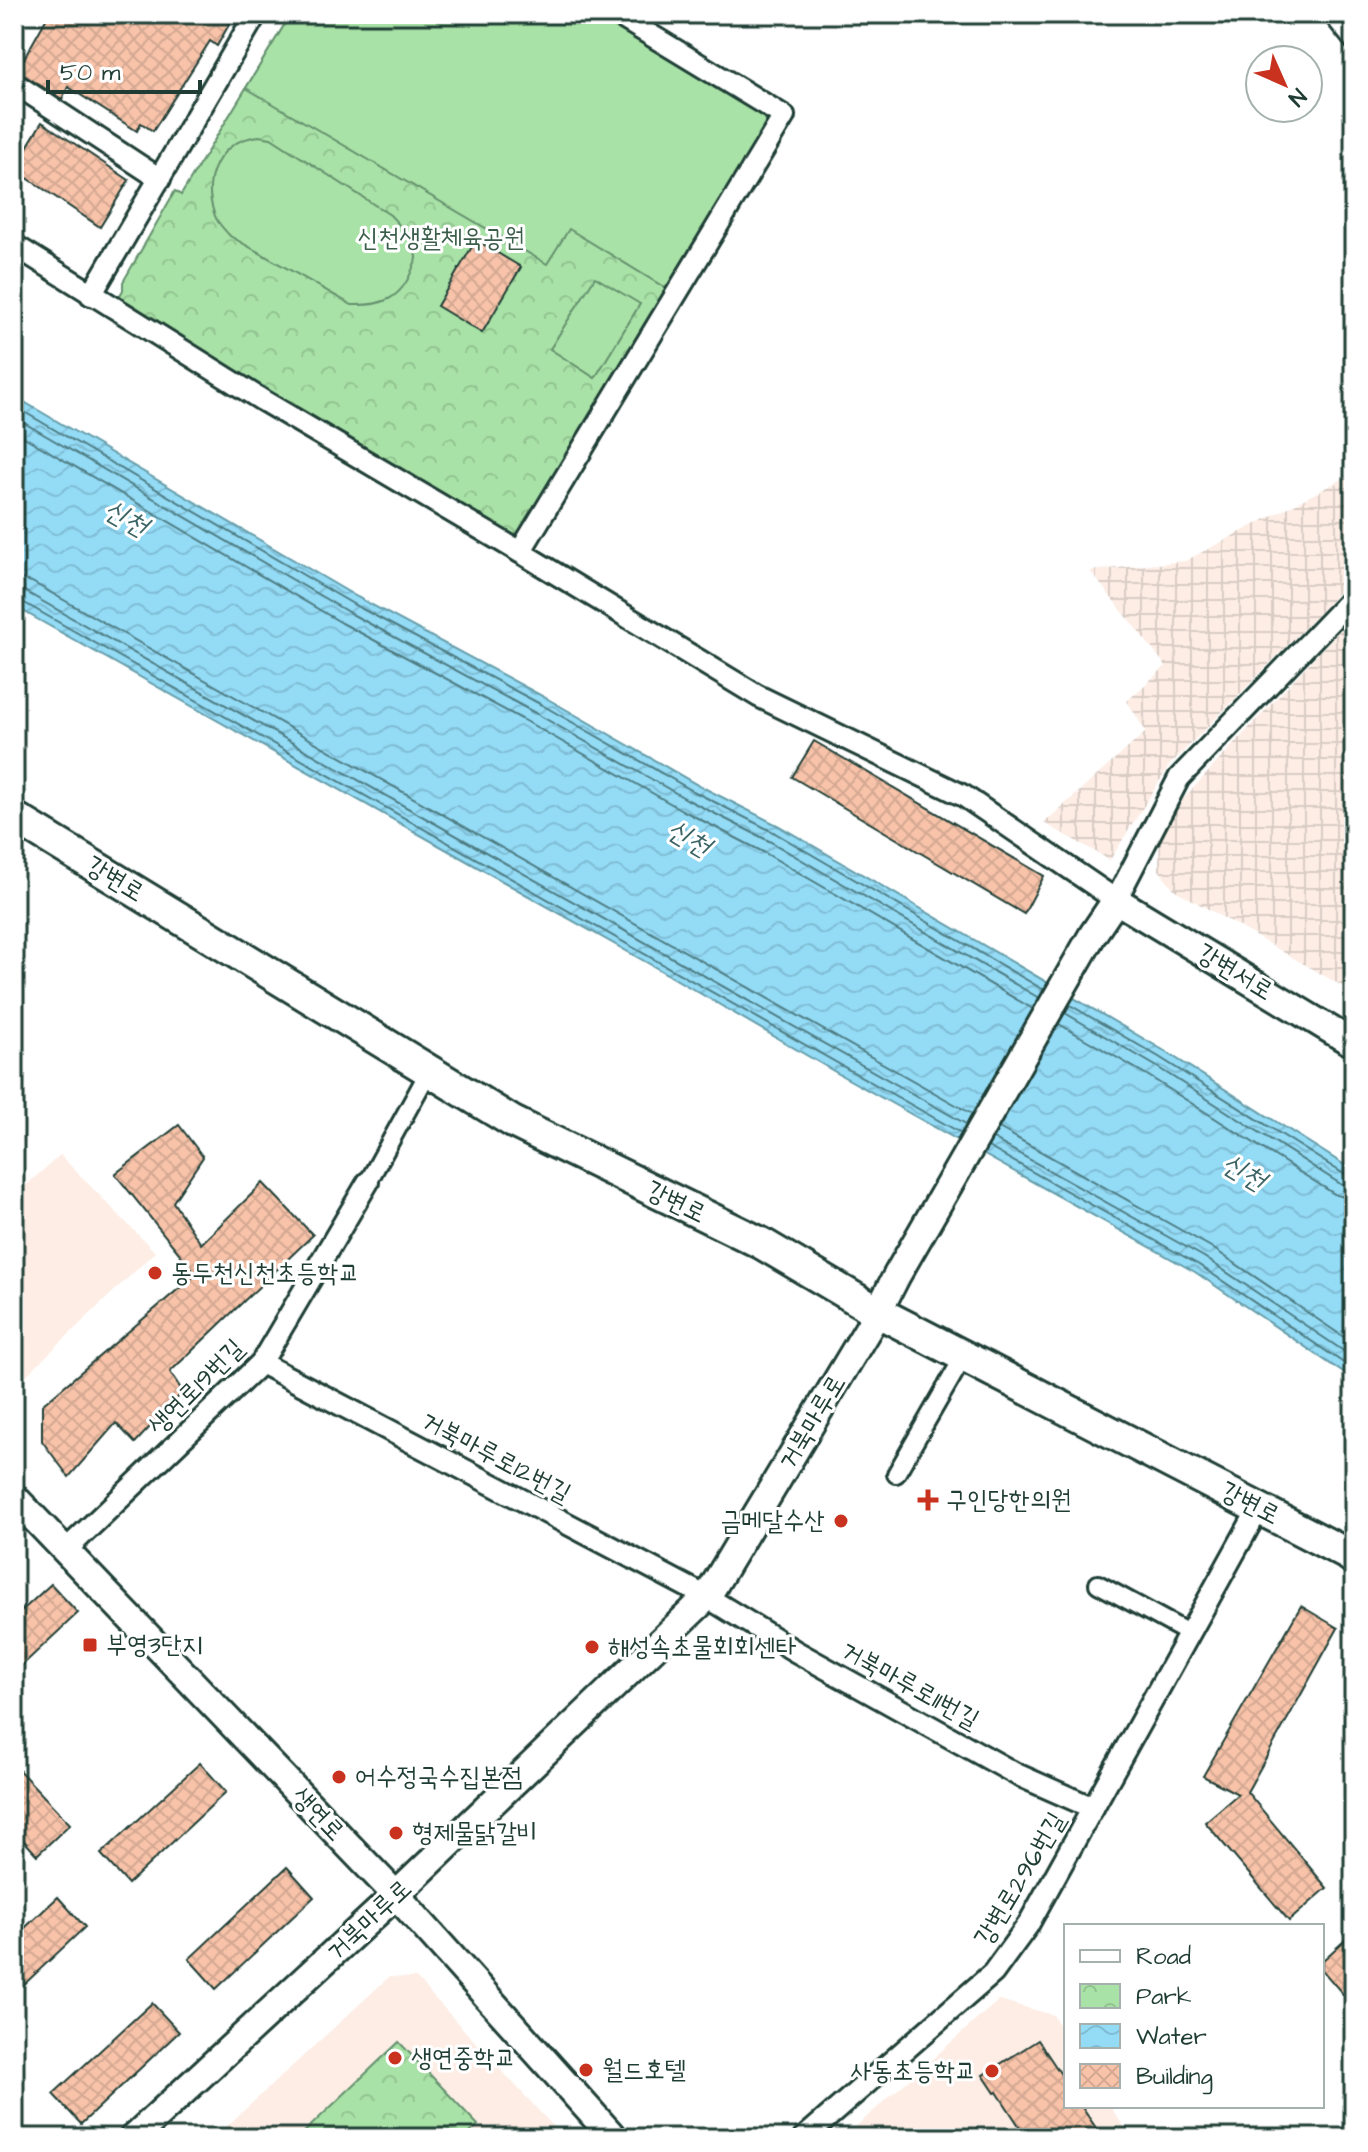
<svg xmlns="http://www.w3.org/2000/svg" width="1368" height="2152" font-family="'Architects Daughter','Poor Story',sans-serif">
<defs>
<pattern id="industrial-grid" width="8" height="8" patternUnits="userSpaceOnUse" patternTransform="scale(2)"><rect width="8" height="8" fill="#fdede5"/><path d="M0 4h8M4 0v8" fill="none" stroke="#d8ccc5"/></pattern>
<pattern id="park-crowns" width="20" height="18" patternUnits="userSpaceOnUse" patternTransform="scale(2)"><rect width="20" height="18" fill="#a9e2a7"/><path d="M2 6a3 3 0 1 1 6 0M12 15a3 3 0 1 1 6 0" fill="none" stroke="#91c390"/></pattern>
<pattern id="water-waves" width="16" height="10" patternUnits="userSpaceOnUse" patternTransform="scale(2)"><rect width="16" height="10" fill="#94dbf6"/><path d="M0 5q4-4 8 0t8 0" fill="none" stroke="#7fbdd4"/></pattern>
<pattern id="building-cross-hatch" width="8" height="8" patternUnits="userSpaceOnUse" patternTransform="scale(2)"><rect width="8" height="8" fill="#f8c3a9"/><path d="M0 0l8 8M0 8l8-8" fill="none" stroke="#d4a892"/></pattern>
</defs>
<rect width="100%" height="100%" fill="#fff"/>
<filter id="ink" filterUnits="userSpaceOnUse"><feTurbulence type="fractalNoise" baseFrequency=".0125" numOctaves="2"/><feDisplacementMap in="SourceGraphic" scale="16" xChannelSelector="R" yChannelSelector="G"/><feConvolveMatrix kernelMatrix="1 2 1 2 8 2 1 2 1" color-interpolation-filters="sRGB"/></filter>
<g filter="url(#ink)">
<g fill="#fdede5">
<path d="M60 1155 155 1252 14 1387V1196Z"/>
<path d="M389 1977 416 1978 564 2138H214Z"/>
<path d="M999 2000 1053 2015 1066 2036V2106H1110L1131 2138H843Z"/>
</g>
<g fill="url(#industrial-grid)">
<path d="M1354 473V572L1329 603 1169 766 1110 860 1044 823 1146 732 1127 701 1166 666 1090 571 1185 561Z"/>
<path d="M1354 618V983L1349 990 1175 890 1159 870 1160 824 1339 631Z"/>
</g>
<g fill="url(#park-crowns)" stroke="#64906e" stroke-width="2">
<path d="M291 14H594L775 123 517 547 115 304 123 290V282L175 191 181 195Z"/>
<path d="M399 2042 478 2125 465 2138H298Z"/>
</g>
<g fill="#a9e2a7" stroke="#64906e" stroke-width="2">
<path d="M291 14H594L775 123 672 292 569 229 547 264 246 88Z"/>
<path d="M259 136 271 138 390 215C401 227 416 240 416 258 416 260 413 268 412 270 401 299 382 306 352 305L230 236C225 230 218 224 215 216 201 179 218 141 259 136Z"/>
<path d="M595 277 640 304 595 378 550 349Z"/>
</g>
<path fill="url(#water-waves)" stroke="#659ca8" stroke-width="2" d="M14 396 357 597 546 698 696 784 779 826 1163 1050 1354 1171V1380L1195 1272 837 1073 653 966 14 606Z"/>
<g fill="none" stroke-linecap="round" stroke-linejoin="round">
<g stroke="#4e7c82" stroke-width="2">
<path d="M14 406 353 604 542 705 693 791 775 833 1044 990"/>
<path d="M14 417 348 612 537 714 688 800 771 842 1039 998"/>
<path d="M14 431 342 623 531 724 682 810 765 853 1033 1009"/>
<path d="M14 577 32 582 972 1114"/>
<path d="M14 589 26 592 966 1124"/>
<path d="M14 600 21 601 961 1133"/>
<path d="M1070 1005 1159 1057 1347 1176 1354 1177"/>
<path d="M1065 1013 1154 1065 1342 1185 1354 1187"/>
<path d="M1059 1024 1147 1075 1336 1195 1354 1199"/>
<path d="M999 1128 1211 1247 1354 1344"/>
<path d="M993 1139 1204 1257 1354 1358"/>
<path d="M988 1147 1199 1265 1354 1370"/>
</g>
</g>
<g fill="url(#building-cross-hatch)" stroke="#1f3d34" stroke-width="2">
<path d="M49 14H235L217 46 210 41 153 131 141 123 137 131 68 87 62 99 17 71Z"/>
<path d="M42 122 129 180 100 227 14 169Z"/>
<path d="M476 240 521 267 482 333 437 306Z"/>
<path d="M814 741 1044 876 1024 914 792 777Z"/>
<path d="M179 1125 203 1157 173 1202 201 1244 263 1183 313 1235 170 1372 183 1392 135 1443 116 1423 69 1477 42 1441V1405L196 1274 115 1174Z"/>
<path d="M51 1584 78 1613 14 1673V1618Z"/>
<path d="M1301 1606 1338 1628 1247 1792 1327 1888 1289 1921 1205 1822 1238 1794 1203 1776Z"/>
<path d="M200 1763 226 1792 128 1884 101 1854Z"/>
<path d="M14 1765 70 1824 37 1855 14 1830Z"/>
<path d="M287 1867 314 1897 216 1989 189 1959Z"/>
<path d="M58 1897 85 1927 14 1994V1938Z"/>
<path d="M1354 1932V2007L1322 1970V1961Z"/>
<path d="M152 2003 179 2032 81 2124 53 2094Z"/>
<path d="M1038 2040 1066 2082V2106H1081L1096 2128 1080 2138H1027L997 2092 995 2093 983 2075Z"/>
</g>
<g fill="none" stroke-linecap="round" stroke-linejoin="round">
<g stroke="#1f3d34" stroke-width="22">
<g id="pedestrian">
<path d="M368 1182 429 1071"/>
<path d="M896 1474 964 1356"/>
<path d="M1098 1584 1190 1634"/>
</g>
</g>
<g stroke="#1f3d34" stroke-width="26">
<g id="minor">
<path d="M1334 14 1354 39"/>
<path d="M14 83 160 179"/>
<path d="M14 245 262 400 520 552 758 696 964 796 1116 900 1179 778 1354 596"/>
<path d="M91 295 256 14"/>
<path d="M520 552 784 116 616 14"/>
<path d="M261 1363 707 1597 795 1651 1016 1774 1093 1808"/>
<path d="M65 1551 261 1363 368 1182"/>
<path d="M804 2138 993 1973 1028 1925 1259 1508"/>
</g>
</g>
<g stroke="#1f3d34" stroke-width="32">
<g id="tertiary">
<path d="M14 1497 396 1895 614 2138"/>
<path d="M133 2138 396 1895 707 1597 878 1312 897 1275 1093 934 1116 900 1354 1044"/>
</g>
</g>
<g stroke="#1f3d34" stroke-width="36">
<path id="secondary" d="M14 817 513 1122 761 1243 878 1312 1349 1555 1354 1559"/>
</g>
<use href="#pedestrian" stroke="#fff" stroke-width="16"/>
<use href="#minor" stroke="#fff" stroke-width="20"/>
<use href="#tertiary" stroke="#fff" stroke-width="26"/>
<use href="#secondary" stroke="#fff" stroke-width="30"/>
</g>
</g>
<g fill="#c8321e" stroke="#fff" stroke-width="3">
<circle cx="155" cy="1273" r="8"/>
<path d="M924 1488h8v8h8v8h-8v8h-8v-8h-8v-8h8z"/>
<circle cx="841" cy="1521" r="8"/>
<rect x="82" y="1637" width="16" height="16" rx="4"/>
<circle cx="592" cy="1647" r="8"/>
<circle cx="339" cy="1777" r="8"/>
<circle cx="396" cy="1833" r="8"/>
<circle cx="395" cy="2058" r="8"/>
<circle cx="586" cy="2070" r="8"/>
<circle cx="992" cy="2071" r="8"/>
</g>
<g text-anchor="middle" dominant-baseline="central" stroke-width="6" stroke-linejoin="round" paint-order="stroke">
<g font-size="26" fill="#3b5e4b" stroke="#fff">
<text x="441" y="238">신천생활체육공원</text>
</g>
<g font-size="26" fill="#1f3d34" stroke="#fff">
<text transform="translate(115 879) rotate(31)">강변로</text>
<text transform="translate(1235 972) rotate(31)">강변서로</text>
<text transform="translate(676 1202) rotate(26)">강변로</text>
<text transform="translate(196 1387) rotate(-45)">생연로19번길</text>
<text transform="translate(812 1422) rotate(-59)">거북마루로</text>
<text transform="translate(496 1457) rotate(28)">거북마루로12번길</text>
<text transform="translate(1250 1503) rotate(27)">강변로</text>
<text transform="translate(910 1685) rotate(29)">거북마루로11번길</text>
<text transform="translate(318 1814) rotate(46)">생연로</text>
<text transform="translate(1020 1879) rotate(-59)">강변로296번길</text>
<text transform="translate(369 1920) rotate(-43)">거북마루로</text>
</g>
<g font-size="26" fill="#1f3d34" stroke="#fff" text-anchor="start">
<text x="171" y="1273">동두천신천초등학교</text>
<text x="946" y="1500">구인당한의원</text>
<text x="825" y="1521" text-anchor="end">금메달수산</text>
<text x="106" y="1645">부영3단지</text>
<text x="608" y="1647">해성속초물회회센타</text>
<text x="355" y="1777">어수정국수집본점</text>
<text x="412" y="1833">형제물닭갈비</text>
<text x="411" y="2058">생연중학교</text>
<text x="602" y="2070">월드호텔</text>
<text x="976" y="2071" text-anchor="end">사동초등학교</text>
</g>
<g font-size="28" font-style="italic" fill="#3c6464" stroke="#fff">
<text transform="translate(126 518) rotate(30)">신천</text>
<text transform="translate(689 838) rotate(31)">신천</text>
<text transform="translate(1244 1172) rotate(31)">신천</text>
</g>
</g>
<rect width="1368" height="2152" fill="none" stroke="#fff" stroke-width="48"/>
<rect x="24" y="24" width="1320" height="2104" fill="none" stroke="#1f3d34" stroke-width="3" filter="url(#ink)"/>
<rect x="1064" y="1924" width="260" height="184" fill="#ffffff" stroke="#a5b1ae" stroke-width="2"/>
<rect x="1080" y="1950" width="40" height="12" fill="#ffffff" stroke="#a5b1ae" stroke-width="2"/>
<text x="1136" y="1964" font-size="24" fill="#1f3d34">Road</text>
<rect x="1080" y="1984" width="40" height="24" fill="url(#park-crowns)" stroke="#a5b1ae" stroke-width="2"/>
<text x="1136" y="2004" font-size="24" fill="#1f3d34">Park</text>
<rect x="1080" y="2024" width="40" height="24" fill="url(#water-waves)" stroke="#a5b1ae" stroke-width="2"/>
<text x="1136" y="2044" font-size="24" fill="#1f3d34">Water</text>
<rect x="1080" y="2064" width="40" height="24" fill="url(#building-cross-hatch)" stroke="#a5b1ae" stroke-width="2"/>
<text x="1136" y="2084" font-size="24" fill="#1f3d34">Building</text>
<g transform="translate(1284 84) rotate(135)"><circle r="38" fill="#ffffff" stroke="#a5b1ae" stroke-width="2"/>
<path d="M0-6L14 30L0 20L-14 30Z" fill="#c8321e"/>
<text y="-12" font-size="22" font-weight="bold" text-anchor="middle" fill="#1f3d34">N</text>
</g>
<path d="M48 80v12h152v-12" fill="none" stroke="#1f3d34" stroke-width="4"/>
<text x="60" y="80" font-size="24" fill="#1f3d34" stroke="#ffffff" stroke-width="6" paint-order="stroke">50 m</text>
</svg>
